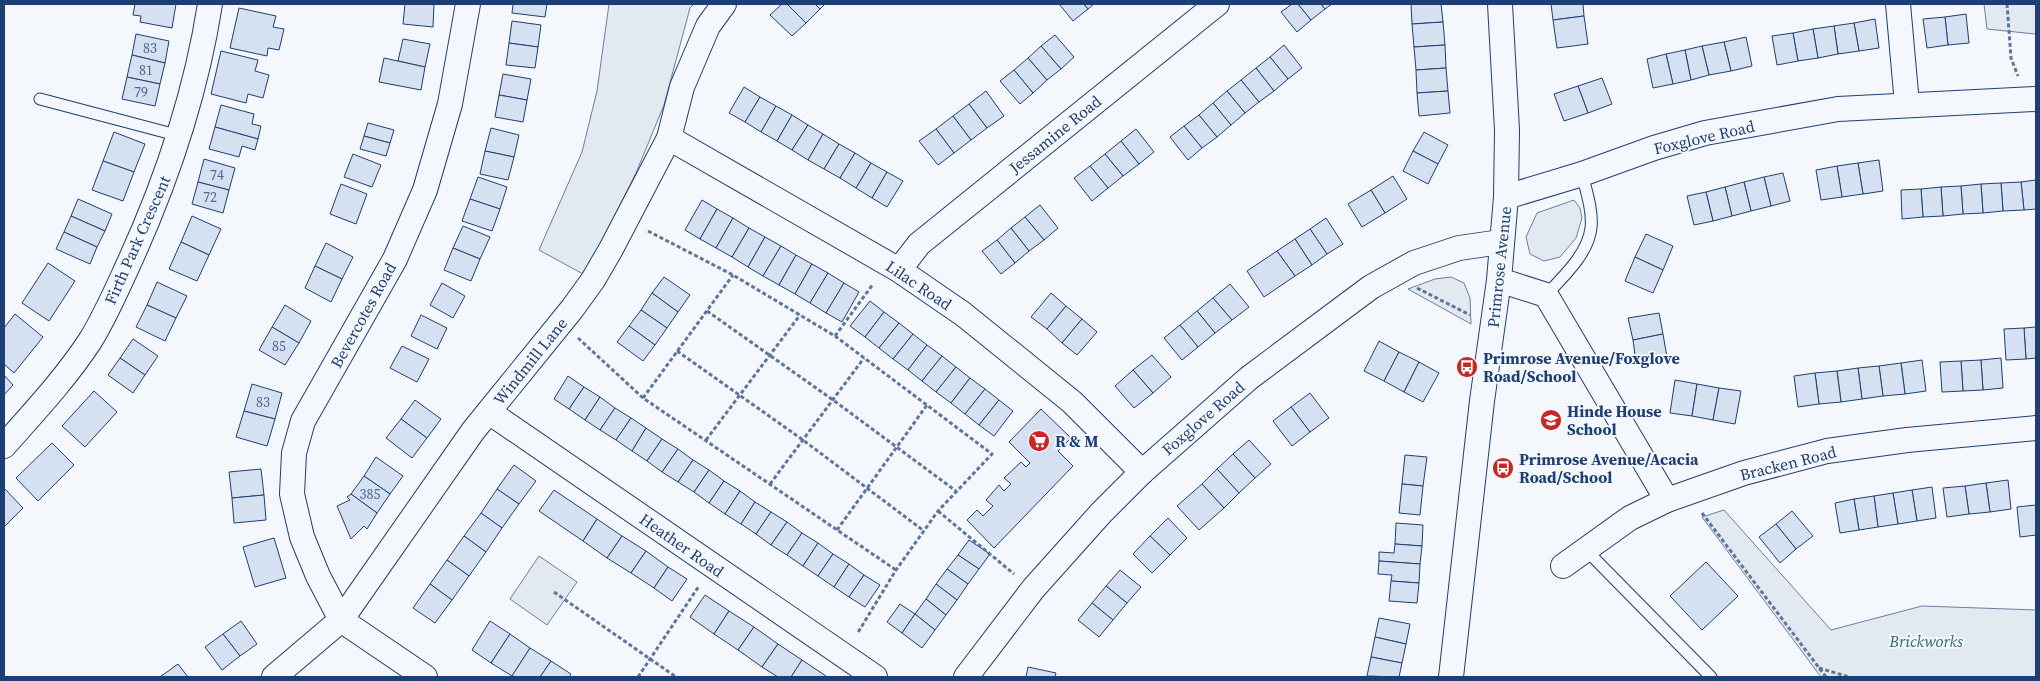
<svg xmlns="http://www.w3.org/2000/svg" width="2040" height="681" font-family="'Source Serif 4',serif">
<rect width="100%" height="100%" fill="#f4f7fb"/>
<g fill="#e3e9f0" stroke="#687fa3">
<path d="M609 4H694L690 8 664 105 636 173 585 275 539 250 582 152 597 91Z"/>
<path d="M1984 4H2036V36L2035 34 1987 29Z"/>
<path d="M1574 200 1580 208 1582 218 1576 238 1560 257 1544 261 1530 254 1526 237 1537 213Z"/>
<path d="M1451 277 1464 283 1470 298 1471 324 1408 289 1435 279Z"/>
<path d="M1724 510 1831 630 1922 606 2036 610V677H1821L1702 517Z"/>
<path d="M539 556 577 582 547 625 510 599Z"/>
</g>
<g fill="#d5e0f0" stroke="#1d3f73">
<path d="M135 4H176L172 28 140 22 141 16 133 15Z"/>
<path d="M405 4H434L433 27 403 24Z"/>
<path d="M513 4H547L545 17 512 13Z"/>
<path d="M782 4H787L806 23 792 36 770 15Z"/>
<path d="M787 4H815L820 9 806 23Z"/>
<path d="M815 4H825L820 9Z"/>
<path d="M1059 4H1084L1088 9 1073 21Z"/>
<path d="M1084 4H1094L1088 9Z"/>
<path d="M1292 4H1298L1311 20 1297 32 1281 12Z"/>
<path d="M1298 4H1321L1325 9 1311 20Z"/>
<path d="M1321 4H1332L1325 9Z"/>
<path d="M1411 4H1441L1443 22 1412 24Z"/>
<path d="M1551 4H1583L1584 16 1553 20Z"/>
<path d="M239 8 276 16 273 27 284 29 279 50 268 48 267 56 230 48Z"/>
<path d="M1966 14 1969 43 1948 45 1945 17Z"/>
<path d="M1584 16 1588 44 1557 48 1553 20Z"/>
<path d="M1945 17 1948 45 1927 48 1923 19Z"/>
<path d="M1875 19 1879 48 1859 51 1854 23Z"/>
<path d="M512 21 541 25 538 47 509 43Z"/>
<path d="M1443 22 1445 45 1414 47 1412 24Z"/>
<path d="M1854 23 1859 51 1838 54 1834 26Z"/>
<path d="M1834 26 1838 54 1818 58 1813 29Z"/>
<path d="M1813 29 1818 58 1798 61 1793 33Z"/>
<path d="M1793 33 1798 61 1777 65 1772 36Z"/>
<path d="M136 34 169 41 165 63 132 55Z"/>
<path d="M1055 35 1074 57 1061 69 1041 46Z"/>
<path d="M1746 37 1752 66 1731 71 1724 42Z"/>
<path d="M403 39 430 44 425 67 398 61Z"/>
<path d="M1724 42 1731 71 1709 75 1702 46Z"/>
<path d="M509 43 538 47 535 68 506 65Z"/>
<path d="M1284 45 1302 68 1288 79 1270 57Z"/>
<path d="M1445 45 1446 68 1416 70 1414 47Z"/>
<path d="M1041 46 1061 69 1047 80 1028 58Z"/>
<path d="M1702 46 1709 75 1691 80 1685 50Z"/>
<path d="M1685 50 1691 80 1673 84 1666 54Z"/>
<path d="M221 51 258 60 255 71 269 75 263 98 248 94 246 103 211 94Z"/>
<path d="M1666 54 1673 84 1653 88 1647 59Z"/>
<path d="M132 55 165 63 160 84 127 77Z"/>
<path d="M1270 57 1288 79 1274 91 1256 68Z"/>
<path d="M384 58 425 67 421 90 379 82Z"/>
<path d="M1028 58 1047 80 1033 93 1014 70Z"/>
<path d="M1256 68 1274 91 1259 102 1241 80Z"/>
<path d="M1446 68 1448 91 1417 93 1416 70Z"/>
<path d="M1014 70 1033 93 1020 104 1000 81Z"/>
<path d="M503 74 531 79 527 100 499 95Z"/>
<path d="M127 77 160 84 155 106 122 99Z"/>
<path d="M1602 78 1612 104 1588 113 1578 86Z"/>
<path d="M1241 80 1259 102 1245 113 1227 91Z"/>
<path d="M1578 86 1588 113 1564 121 1554 94Z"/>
<path d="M744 87 760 97 745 122 729 113Z"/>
<path d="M986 91 1004 116 987 128 969 104Z"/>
<path d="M1227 91 1245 113 1231 125 1213 103Z"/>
<path d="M1448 91 1450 113 1419 116 1417 93Z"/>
<path d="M499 95 527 100 523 122 495 117Z"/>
<path d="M760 97 776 106 761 132 745 122Z"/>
<path d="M1213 103 1231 125 1217 137 1199 115Z"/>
<path d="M969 104 987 128 971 140 953 116Z"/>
<path d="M221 105 254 114 252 124 261 126 258 139 215 127Z"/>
<path d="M776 106 792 115 777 141 761 132Z"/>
<path d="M792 115 808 125 792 150 777 141Z"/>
<path d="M1199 115 1217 137 1202 148 1184 126Z"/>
<path d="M953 116 971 140 954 153 936 129Z"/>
<path d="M368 123 394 130 390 143 364 136Z"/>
<path d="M808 125 823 134 808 160 792 150Z"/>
<path d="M1184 126 1202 148 1188 160 1170 137Z"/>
<path d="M215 127 258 139 255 150 242 146 239 157 209 149Z"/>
<path d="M491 128 519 135 514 157 485 151Z"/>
<path d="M936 129 954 153 938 165 919 141Z"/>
<path d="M1136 129 1154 152 1139 164 1121 141Z"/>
<path d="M114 132 145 144 134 172 103 161Z"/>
<path d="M1424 132 1448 145 1438 164 1413 151Z"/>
<path d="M823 134 839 144 824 169 808 160Z"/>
<path d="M364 136 390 143 386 156 360 149Z"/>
<path d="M1121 141 1139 164 1123 176 1105 154Z"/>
<path d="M839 144 855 153 840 178 824 169Z"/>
<path d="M485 151 514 157 508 180 480 174Z"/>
<path d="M1413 151 1438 164 1428 184 1403 171Z"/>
<path d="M855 153 871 163 856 188 840 178Z"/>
<path d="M353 154 381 165 372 187 344 177Z"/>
<path d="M1105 154 1123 176 1108 188 1090 166Z"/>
<path d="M204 159 235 168 229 190 198 182Z"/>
<path d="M1879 160 1883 191 1863 194 1858 163Z"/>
<path d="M103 161 134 172 123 201 92 190Z"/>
<path d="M871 163 887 172 872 198 856 188Z"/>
<path d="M1858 163 1863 194 1842 197 1837 166Z"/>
<path d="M1090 166 1108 188 1092 201 1074 178Z"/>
<path d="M1837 166 1842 197 1821 200 1816 170Z"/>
<path d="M887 172 903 181 887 207 872 198Z"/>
<path d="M1783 173 1790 201 1771 206 1764 177Z"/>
<path d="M1393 176 1407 199 1385 213 1371 190Z"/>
<path d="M478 177 507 187 500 209 470 199Z"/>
<path d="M1764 177 1771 206 1751 211 1744 182Z"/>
<path d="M2036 180V209L2024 210 2021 182Z"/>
<path d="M198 182 229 190 223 213 192 204Z"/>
<path d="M1744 182 1751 211 1732 216 1725 187Z"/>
<path d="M2021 182 2024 210 2003 211 2001 183Z"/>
<path d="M2001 183 2003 211 1983 213 1981 184Z"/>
<path d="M341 184 367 194 356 224 330 214Z"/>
<path d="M1981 184 1983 213 1963 214 1961 186Z"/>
<path d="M1961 186 1963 214 1943 216 1941 187Z"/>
<path d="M1725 187 1732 216 1713 221 1706 192Z"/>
<path d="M1941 187 1943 216 1923 217 1921 189Z"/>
<path d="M1921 189 1923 217 1902 219 1901 190Z"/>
<path d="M1371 190 1385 213 1362 227 1348 204Z"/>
<path d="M1706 192 1713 221 1694 225 1687 196Z"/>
<path d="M78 199 112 214 105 231 71 216Z"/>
<path d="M470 199 500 209 492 231 462 221Z"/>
<path d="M702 200 717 209 700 239 685 230Z"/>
<path d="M1040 205 1058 228 1044 240 1025 217Z"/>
<path d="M717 209 733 218 716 248 700 239Z"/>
<path d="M71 216 105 231 97 247 64 232Z"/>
<path d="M192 216 221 229 209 255 181 242Z"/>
<path d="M1025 217 1044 240 1029 251 1011 228Z"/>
<path d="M733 218 749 228 732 257 716 248Z"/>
<path d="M1326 218 1343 244 1327 254 1310 229Z"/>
<path d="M463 226 490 237 480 259 453 248Z"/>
<path d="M749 228 765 237 748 267 732 257Z"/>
<path d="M1011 228 1029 251 1015 263 997 240Z"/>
<path d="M1310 229 1327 254 1312 265 1295 239Z"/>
<path d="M64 232 97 247 90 264 56 249Z"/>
<path d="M1646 234 1673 246 1663 270 1635 257Z"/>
<path d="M765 237 781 246 763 276 748 267Z"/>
<path d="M1295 239 1312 265 1295 276 1277 251Z"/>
<path d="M997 240 1015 263 1001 274 982 251Z"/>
<path d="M181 242 209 255 197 281 169 269Z"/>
<path d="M326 243 353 257 342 279 315 266Z"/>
<path d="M781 246 796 255 779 285 763 276Z"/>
<path d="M453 248 480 259 471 281 444 270Z"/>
<path d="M1277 251 1295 276 1264 297 1247 271Z"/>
<path d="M796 255 812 264 795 294 779 285Z"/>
<path d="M1635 257 1663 270 1653 293 1625 281Z"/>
<path d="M48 263 75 281 49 321 22 303Z"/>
<path d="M812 264 828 273 810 303 795 294Z"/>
<path d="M315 266 342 279 331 302 305 288Z"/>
<path d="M828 273 844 283 826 313 810 303Z"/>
<path d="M664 277 690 295 678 312 652 293Z"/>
<path d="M157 282 187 296 176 318 147 305Z"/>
<path d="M442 283 465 296 453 318 430 305Z"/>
<path d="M844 283 859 292 842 322 826 313Z"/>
<path d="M1230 284 1249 307 1232 320 1213 298Z"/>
<path d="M652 293 678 312 667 328 641 310Z"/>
<path d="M1051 293 1066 306 1047 329 1031 317Z"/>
<path d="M1213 298 1232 320 1215 333 1197 311Z"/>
<path d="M870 301 884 312 865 337 850 326Z"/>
<path d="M147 305 176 318 165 341 136 327Z"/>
<path d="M285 305 311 321 299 343 272 327Z"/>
<path d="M1066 306 1082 319 1062 343 1047 329Z"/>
<path d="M641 310 667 328 655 345 629 326Z"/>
<path d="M1197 311 1215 333 1198 347 1180 325Z"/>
<path d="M884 312 899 323 879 348 865 337Z"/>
<path d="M1659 313 1663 334 1633 340 1628 318Z"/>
<path d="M15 314 43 337 14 373 4 364V328Z"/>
<path d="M421 315 447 328 437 349 411 336Z"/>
<path d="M1082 319 1097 332 1077 355 1062 343Z"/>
<path d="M899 323 913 334 893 359 879 348Z"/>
<path d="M1180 325 1198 347 1182 360 1164 338Z"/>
<path d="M629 326 655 345 643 361 617 342Z"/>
<path d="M272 327 299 343 285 365 259 350Z"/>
<path d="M2036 327V358L2026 359 2024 328Z"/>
<path d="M2024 328 2026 359 2006 360 2004 329Z"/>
<path d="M913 334 927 345 908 370 893 359Z"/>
<path d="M1663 334 1667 357 1636 362 1633 340Z"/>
<path d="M133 339 158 356 145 375 120 358Z"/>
<path d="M1379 341 1399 352 1384 381 1364 371Z"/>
<path d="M927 345 942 356 922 381 908 370Z"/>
<path d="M402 346 429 359 417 382 390 368Z"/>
<path d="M1399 352 1419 362 1404 392 1384 381Z"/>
<path d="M1152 355 1171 377 1153 393 1133 370Z"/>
<path d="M942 356 956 367 936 392 922 381Z"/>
<path d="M120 358 145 375 133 393 108 375Z"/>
<path d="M2001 358 2003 388 1983 390 1981 360Z"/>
<path d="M1922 360 1926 391 1905 394 1901 363Z"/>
<path d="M1981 360 1983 390 1963 391 1961 361Z"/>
<path d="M1961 361 1963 391 1942 392 1940 362Z"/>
<path d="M1419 362 1439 373 1423 402 1404 392Z"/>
<path d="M1901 363 1905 394 1883 396 1879 366Z"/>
<path d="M1879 366 1883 396 1862 399 1858 368Z"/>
<path d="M956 367 970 378 951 403 936 392Z"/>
<path d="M1858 368 1862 399 1841 402 1837 371Z"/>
<path d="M1133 370 1153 393 1134 408 1115 386Z"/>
<path d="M1837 371 1841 402 1819 404 1815 373Z"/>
<path d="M1815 373 1819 404 1798 407 1794 376Z"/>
<path d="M4 375 13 385 4 395Z"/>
<path d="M568 376 584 387 569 409 554 399Z"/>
<path d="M970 378 985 389 965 414 951 403Z"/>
<path d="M1675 380 1697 384 1692 416 1670 413Z"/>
<path d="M252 384 282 393 275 419 244 411Z"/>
<path d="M1697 384 1719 388 1713 420 1692 416Z"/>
<path d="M584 387 600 397 585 420 569 409Z"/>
<path d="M1719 388 1741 391 1735 424 1713 420Z"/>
<path d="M985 389 999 400 979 425 965 414Z"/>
<path d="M94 391 117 412 85 447 62 426Z"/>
<path d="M1310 393 1329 418 1310 432 1291 407Z"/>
<path d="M600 397 615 408 600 430 585 420Z"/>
<path d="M415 400 441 419 427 438 401 419Z"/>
<path d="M999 400 1013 411 994 436 979 425Z"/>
<path d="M1291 407 1310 432 1292 446 1273 421Z"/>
<path d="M615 408 631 418 616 440 600 430Z"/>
<path d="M1041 409 1071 438 1058 451 1073 466 994 548 967 520 977 510 983 516 993 506 986 500 999 485 1004 491 1011 484 1004 478 1021 462 1026 467 1030 463 1009 442Z"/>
<path d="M244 411 275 419 267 446 236 437Z"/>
<path d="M631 418 646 428 632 451 616 440Z"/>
<path d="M401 419 427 438 412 458 386 438Z"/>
<path d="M646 428 662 439 647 461 632 451Z"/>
<path d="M662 439 678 449 662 472 647 461Z"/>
<path d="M1249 440 1271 464 1255 478 1233 454Z"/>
<path d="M52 443 74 465 38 501 16 478Z"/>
<path d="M678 449 693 460 678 482 662 472Z"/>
<path d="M1233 454 1255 478 1239 493 1217 469Z"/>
<path d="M1405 455 1427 457 1423 486 1402 484Z"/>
<path d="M376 457 403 476 390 494 364 476Z"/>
<path d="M693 460 709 470 694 492 678 482Z"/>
<path d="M514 465 536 481 519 504 497 489Z"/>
<path d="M261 469 264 495 232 498 229 472Z"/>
<path d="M1217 469 1239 493 1224 508 1202 484Z"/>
<path d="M709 470 724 481 709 503 694 492Z"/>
<path d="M364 476 390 494 377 513 351 494Z"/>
<path d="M2008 480 2011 509 1990 512 1986 483Z"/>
<path d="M724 481 740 491 725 514 709 503Z"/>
<path d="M1986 483 1990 512 1969 514 1965 486Z"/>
<path d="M1202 484 1224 508 1199 530 1177 506Z"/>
<path d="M1402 484 1423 486 1420 515 1399 513Z"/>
<path d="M1965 486 1969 514 1947 517 1943 488Z"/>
<path d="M1932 487 1936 518 1917 521 1912 490Z"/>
<path d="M4 488 23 508 4 527Z"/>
<path d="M497 489 519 504 502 528 481 513Z"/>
<path d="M554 490 597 519 583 541 539 511Z"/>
<path d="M1912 490 1917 521 1898 524 1893 493Z"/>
<path d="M740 491 755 502 741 524 725 514Z"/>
<path d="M1893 493 1898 524 1878 527 1874 496Z"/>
<path d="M351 494 377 513 367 529 364 526 351 539 337 506 350 500 347 497Z"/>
<path d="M264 495 266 520 234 523 232 498Z"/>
<path d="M1874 496 1878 527 1859 530 1854 499Z"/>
<path d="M1854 499 1859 530 1840 533 1835 503Z"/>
<path d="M755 502 771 512 756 534 741 524Z"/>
<path d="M2036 505V535L2020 537 2017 507Z"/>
<path d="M1792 511 1813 536 1796 549 1776 524Z"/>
<path d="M771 512 787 522 771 545 756 534Z"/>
<path d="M481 513 502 528 486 552 464 536Z"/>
<path d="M1168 518 1187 538 1170 555 1150 536Z"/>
<path d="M597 519 622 536 607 558 583 541Z"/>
<path d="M787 522 802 533 787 555 771 545Z"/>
<path d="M1396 523 1423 525 1422 546 1395 544Z"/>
<path d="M1776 524 1796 549 1780 563 1759 537Z"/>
<path d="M802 533 818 543 803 566 787 555Z"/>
<path d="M464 536 486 552 469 576 447 560Z"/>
<path d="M622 536 646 551 631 573 607 558Z"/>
<path d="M1150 536 1170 555 1152 573 1133 554Z"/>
<path d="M274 538 286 578 255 587 243 547Z"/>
<path d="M969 540 990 554 979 569 958 555Z"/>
<path d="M818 543 833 554 818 576 803 566Z"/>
<path d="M1395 544 1422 546 1420 564 1379 561V552L1394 553Z"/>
<path d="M646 551 668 567 654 588 631 573Z"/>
<path d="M833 554 849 564 834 587 818 576Z"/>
<path d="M958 555 979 569 968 584 947 569Z"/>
<path d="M447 560 469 576 452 600 430 584Z"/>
<path d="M1379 561 1420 564 1419 583 1391 581 1392 575 1378 574Z"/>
<path d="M1706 562 1738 596 1702 630 1670 596Z"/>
<path d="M849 564 864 575 849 597 834 587Z"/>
<path d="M668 567 687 579 672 601 654 588Z"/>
<path d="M947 569 968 584 957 600 936 584Z"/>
<path d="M1120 570 1141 587 1127 603 1106 586Z"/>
<path d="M864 575 880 585 865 607 849 597Z"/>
<path d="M1391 581 1419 583 1417 603 1389 601Z"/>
<path d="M430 584 452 600 435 623 413 608Z"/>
<path d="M936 584 957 600 946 615 926 599Z"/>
<path d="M1106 586 1127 603 1113 620 1092 603Z"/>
<path d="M705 595 729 611 714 634 690 617Z"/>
<path d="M926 599 946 615 935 630 915 614Z"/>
<path d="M1092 603 1113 620 1099 637 1078 620Z"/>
<path d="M900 604 915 614 902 633 887 622Z"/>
<path d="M729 611 754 627 738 650 714 634Z"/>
<path d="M915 614 935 630 922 648 902 633Z"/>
<path d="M1379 618 1410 624 1406 644 1375 637Z"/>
<path d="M241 621 257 644 240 656 223 634Z"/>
<path d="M490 621 510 634 491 663 472 650Z"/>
<path d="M754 627 778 644 762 667 738 650Z"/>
<path d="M223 634 240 656 222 670 205 647Z"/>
<path d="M510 634 530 648 512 676 491 663Z"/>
<path d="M1375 637 1406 644 1402 663 1371 657Z"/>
<path d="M778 644 802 660 791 677H778L762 667Z"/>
<path d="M530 648 551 661 540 677H514L512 676Z"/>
<path d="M1371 657 1402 663 1399 677 1367 676Z"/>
<path d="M802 660 826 676V677H791Z"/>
<path d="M551 661 571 674 569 677H540Z"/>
<path d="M178 664 188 677H160Z"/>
<path d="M1028 667 1056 673 1055 677H1026Z"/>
</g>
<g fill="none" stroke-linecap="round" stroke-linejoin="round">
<g stroke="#1d3f73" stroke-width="13">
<g id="lane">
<path d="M40 99 180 136"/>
<path d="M1546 295C1563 277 1588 254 1591 228 1593 211 1586 190 1582 174"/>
<path d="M1585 549 1711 677"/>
</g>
</g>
<g stroke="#1d3f73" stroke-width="26">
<g id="street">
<path d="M1898 4 1907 104"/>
<path d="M669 138 899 270 963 314 1072 402 1142 472"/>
<path d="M1506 197 1582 174 1654 148 1705 133 1838 109 2036 99"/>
<path d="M899 270 919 244 1217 4"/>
<path d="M1499 280 1546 295 1667 500"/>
<path d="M489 412 875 677"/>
<path d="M4 446C34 412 65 379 90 341 105 317 117 289 129 263 167 180 196 94 210 4"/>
<path d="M1563 566 1630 518 1667 500 1744 473 1827 451 1907 440 2036 428"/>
<path d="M274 677 341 620 473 431 572 309 593 280 611 249 669 138 682 87 708 26 724 4"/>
<path d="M425 677 341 620 318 576 302 537 292 494 294 453 303 421 395 259 425 190 450 104 468 4"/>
<path d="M966 677 1033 589 1101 513 1142 472 1249 378 1371 287 1414 263 1459 248 1501 242"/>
<path d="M1451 677 1482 401 1499 280 1506 197 1507 130 1500 4"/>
</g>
</g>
<g stroke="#5e769c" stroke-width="3" stroke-dasharray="4 2.5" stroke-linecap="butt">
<path d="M2007 4 2011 58 2018 76"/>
<path d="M648 231 733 275 835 336 992 454 938 511 896 570 857 634"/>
<path d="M1417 288 1470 315"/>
<path d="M707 311 833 400 956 491"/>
<path d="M835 336 873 284"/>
<path d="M578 338 643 398 896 570"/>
<path d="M677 351 803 440 924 531"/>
<path d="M643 398 733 275"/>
<path d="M706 440 800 315"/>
<path d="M770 484 864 358"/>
<path d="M938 511 1014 574"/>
<path d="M1702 513 1826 677"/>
<path d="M837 530 927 405"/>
<path d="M554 592 676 677"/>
<path d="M1819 668 1849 677"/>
<path d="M638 677 699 586"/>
</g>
<use href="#lane" stroke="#f4f7fb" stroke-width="11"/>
<use href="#street" stroke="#f4f7fb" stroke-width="24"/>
</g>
<defs>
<g id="bus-disc" transform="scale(1.125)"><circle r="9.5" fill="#c62828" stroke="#f4f7fb"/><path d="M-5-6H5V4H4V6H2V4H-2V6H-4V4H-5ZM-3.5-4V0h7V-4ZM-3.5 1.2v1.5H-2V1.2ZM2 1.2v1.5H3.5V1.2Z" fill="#fff"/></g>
<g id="school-disc" transform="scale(1.125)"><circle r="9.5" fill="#c62828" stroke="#f4f7fb"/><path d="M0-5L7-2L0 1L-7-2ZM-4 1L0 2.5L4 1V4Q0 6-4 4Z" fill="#fff"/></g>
<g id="supermarket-disc" transform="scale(1.125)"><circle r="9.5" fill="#c62828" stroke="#f4f7fb"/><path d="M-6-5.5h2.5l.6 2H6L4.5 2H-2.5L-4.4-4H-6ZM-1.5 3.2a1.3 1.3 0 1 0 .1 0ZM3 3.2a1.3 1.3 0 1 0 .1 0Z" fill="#fff"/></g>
</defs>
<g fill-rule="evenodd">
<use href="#bus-disc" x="1467" y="367"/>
<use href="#school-disc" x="1551" y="420"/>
<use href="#supermarket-disc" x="1039" y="441"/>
<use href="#bus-disc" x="1503" y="468"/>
</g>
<g text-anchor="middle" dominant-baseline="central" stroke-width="4" stroke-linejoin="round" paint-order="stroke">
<g font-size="14" fill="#4b6792">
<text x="150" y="48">83</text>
<text x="146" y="70">81</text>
<text x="141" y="92">79</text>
<text x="217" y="175">74</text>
<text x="210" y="197">72</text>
<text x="279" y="346">85</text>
<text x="263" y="402">83</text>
<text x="370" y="494">385</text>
</g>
<g font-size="16" fill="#1d3f73" stroke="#f4f7fb">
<text transform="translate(1055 134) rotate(-39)">Jessamine Road</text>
<text transform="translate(1704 137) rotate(-13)">Foxglove Road</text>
<text transform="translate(137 240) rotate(-66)">Firth Park Crescent</text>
<text transform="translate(1499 267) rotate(-84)">Primrose Avenue</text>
<text transform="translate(919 285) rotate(34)">Lilac Road</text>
<text transform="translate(363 315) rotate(-61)">Bevercotes Road</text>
<text transform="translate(530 361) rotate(-51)">Windmill Lane</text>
<text transform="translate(1203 418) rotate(-41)">Foxglove Road</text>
<text transform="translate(1788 463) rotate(-14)">Bracken Road</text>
<text transform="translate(682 545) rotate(35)">Heather Road</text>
</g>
<g font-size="16" font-weight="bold" fill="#1d3f73" stroke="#f4f7fb" text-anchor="start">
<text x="1483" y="358">Primrose Avenue/Foxglove<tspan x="1483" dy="18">Road/School</tspan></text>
<text x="1567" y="411">Hinde House<tspan x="1567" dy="18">School</tspan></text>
<text x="1055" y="441">R &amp; M</text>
<text x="1519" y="459">Primrose Avenue/Acacia<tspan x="1519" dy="18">Road/School</tspan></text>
</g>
<g font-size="16" font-style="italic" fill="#2c6c60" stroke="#f4f7fb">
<text x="1926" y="641">Brickworks</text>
</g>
</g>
<rect width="2040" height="681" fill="none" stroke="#1d3f73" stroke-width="10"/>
</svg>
